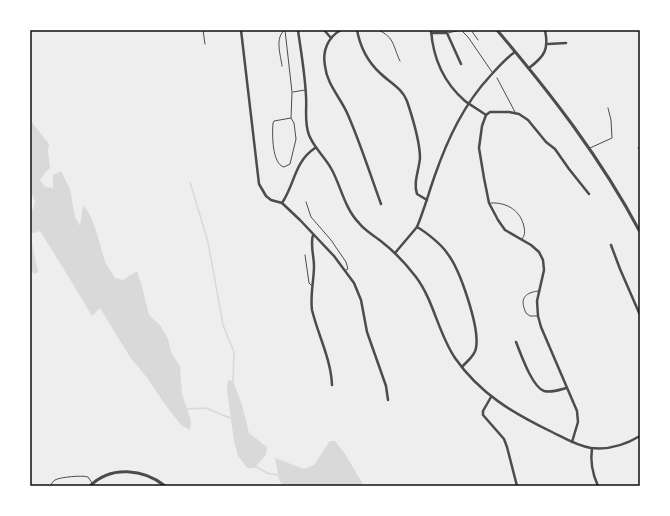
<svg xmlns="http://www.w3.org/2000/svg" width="670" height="516" font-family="Barlow,sans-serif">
<rect width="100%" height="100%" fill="#fff"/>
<rect fill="#eee" x="30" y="30" width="610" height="456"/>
<g fill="#d9d9d9">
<path d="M30 120 49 144 48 151 50 168 45 173 40 180 45 187 53 188V175L61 171 70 189 75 217 80 226 83 205C95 218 99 244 105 261 107 267 112 272 115 278L123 280 137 271 142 287 149 315 160 325 168 339 171 352 180 366 182 394 191 421 190 430 181 425 164 403 148 379 130 357 100 308 92 316 70 279 40 231 30 234 38 272 35 274 30 270V206L33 210 35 202 33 196 30 194Z"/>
<path d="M228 380 233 381 242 405 249 433 267 447 266 455 254 468H247L238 456 234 441 227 390Z"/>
<path d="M330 441H335L345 454 364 486H284L279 480 275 458 304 469 314 465Z"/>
</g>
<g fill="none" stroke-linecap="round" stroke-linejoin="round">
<g stroke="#d9d9d9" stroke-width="1.5">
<path d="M190 182 208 242 223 325 234 352 233 381"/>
<path d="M187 409 206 408 230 418"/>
<path d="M255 466 267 473 278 475"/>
</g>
<g stroke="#4c4c4c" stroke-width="1">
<path d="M203 30 205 44"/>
<path d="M285 30 292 92 291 118 294 123 296 139 290 164 284 167C272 164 272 134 273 123L274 121 291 118"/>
<path d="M378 30C395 37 393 47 400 61"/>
<path d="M461 30 468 37 492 72"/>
<path d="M471 30 478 40"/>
<path d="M448 33 460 30"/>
<path d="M282 66C281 56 274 37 285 30"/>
<path d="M497 78 515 112"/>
<path d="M293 92 305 90"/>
<path d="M590 148 612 138 611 120 608 108"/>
<path d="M638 148 640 147"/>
<path d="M306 202 311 217 331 240 346 262 348 269 346 270"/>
<path d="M491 203C507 202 521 211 524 227 525 232 525 235 522 239"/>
<path d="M305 255 309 283 312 286"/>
<path d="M538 291C523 293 520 300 526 313L530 316H538"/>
<path d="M544 485V486"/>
<path d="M51 486C52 483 52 482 55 480 60 477 83 475 88 477L92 483"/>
</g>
<g stroke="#4c4c4c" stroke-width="2.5">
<path d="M241 30 259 184 266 196 271 200 282 203 300 220 334 256 354 283 361 300 367 332 386 386 388 400"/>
<path d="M298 30C301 52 305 74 306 96 307 109 304 122 309 135 314 148 325 157 332 170 341 187 345 209 359 223 365 231 375 236 382 242 395 252 406 264 416 277 434 301 438 333 455 358 480 394 513 413 552 432 564 438 577 446 591 448 608 450 625 445 640 436"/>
<path d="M324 30 331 38"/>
<path d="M341 30C328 37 322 51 325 66 327 85 341 98 348 115 361 145 370 174 381 204"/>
<path d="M357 30C360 46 368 62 380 73 389 82 402 88 407 101 412 116 420 143 420 158 419 170 413 183 417 194L427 200"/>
<path d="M431 30C433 58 443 82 465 101 472 106 479 110 486 115"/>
<path d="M431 33H447L461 64"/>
<path d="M548 44 566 43"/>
<path d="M529 68C545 56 549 49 545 30"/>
<path d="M282 203C295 184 294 162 315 148"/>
<path d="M417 227C424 210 429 192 435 175 448 138 464 104 491 75 499 66 506 58 515 52"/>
<path d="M313 235C310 245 314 256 314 266 314 280 310 295 312 310 318 335 331 359 332 385"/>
<path d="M611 245 620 269 640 315"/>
<path d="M395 253 417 227C426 232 442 245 447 253 460 269 480 328 476 348 475 356 467 361 462 367"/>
<path d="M516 342C521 354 532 387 544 391 552 393 559 390 566 388"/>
<path d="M491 397 483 411V415L504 439 507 447 517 486"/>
<path d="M572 442 578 422 577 411 541 327 538 316 537 301 544 270 543 260 539 252 531 245 505 230 498 220 489 203 484 178 479 148 482 126 486 115 490 112H509L519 114 528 120 546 142 555 149 569 169 589 194"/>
<path d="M592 448C590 462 592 473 598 486"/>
</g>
<g stroke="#4c4c4c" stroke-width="3">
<path d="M497 30C551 94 601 158 640 232"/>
<path d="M90 486C111 465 144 469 165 486"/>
</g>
</g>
<rect width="670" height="516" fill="none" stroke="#ffffff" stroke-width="62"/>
<rect x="31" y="31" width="608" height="454" fill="none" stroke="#111" stroke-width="1.5"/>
</svg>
